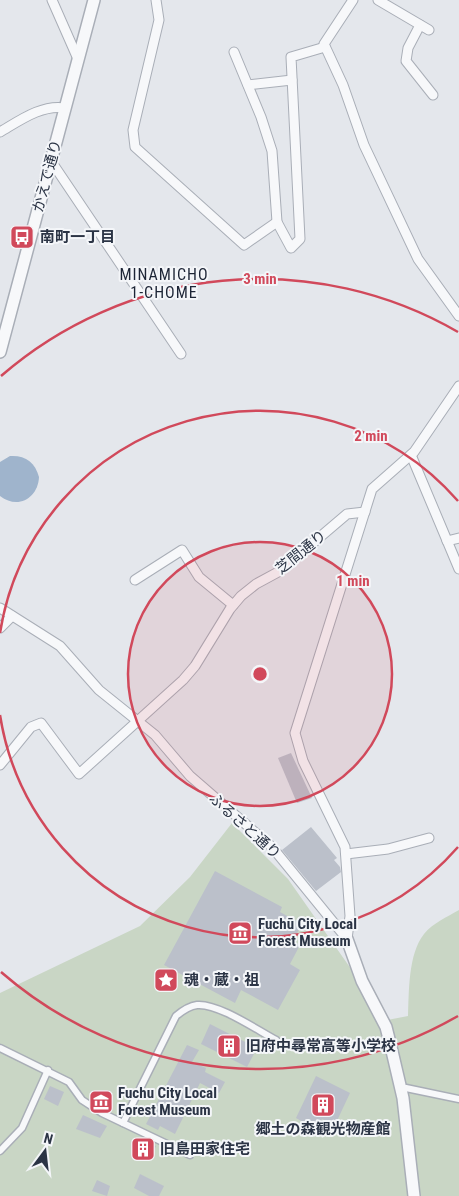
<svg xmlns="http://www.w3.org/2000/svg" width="459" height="1196" font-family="'Roboto Condensed','Noto Sans JP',sans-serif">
<rect width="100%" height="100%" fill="#e4e7ec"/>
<path fill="#c9d6c5" d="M232 823 288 879 356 976 377 1022 408 1016C409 992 408 954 424 934 433 923 447 917 459 910V1196H0V993L140 926 190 877Z"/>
<path fill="#9fb4cc" d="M10 456C25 455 35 462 39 477 38 498 18 510 0 496V462Z"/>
<g fill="#bbc0ca">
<path d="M291 753 312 798 297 803 278 758Z"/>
<path d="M311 827 337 858 334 860 340 867 341 872 316 891 282 850Z"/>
<path d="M215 871 282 907 280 912 302 924 293 941 300 945 290 964 300 970 278 1010 241 990 235 1003 164 965Z"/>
<path d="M210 1024 257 1048 247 1067 201 1044Z"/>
<path d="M187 1045 199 1050 192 1062 206 1068 205 1072 225 1082 219 1093 200 1083 175 1134 160 1126 158 1130 146 1124Z"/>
<path d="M316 1076 350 1093 335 1125 322 1119 317 1130 296 1118Z"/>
<path d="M50 1086 64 1092 58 1106 44 1099Z"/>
<path d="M83 1115 107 1126 100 1138 76 1129Z"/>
<path d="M138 1139 156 1146 149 1161 131 1152Z"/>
<path d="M140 1174 164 1186 159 1196H149L134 1188Z"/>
<path d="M97 1180 110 1186 107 1196 92 1191Z"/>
</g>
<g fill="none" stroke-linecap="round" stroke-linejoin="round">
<g stroke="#a9aeb7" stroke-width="9">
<g id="pedestrian">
<path d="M0 1048 69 1082 82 1100 102 1113 190 1155"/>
<path d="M406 1088 459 1099"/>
<path d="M123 1123 176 1016C182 1011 189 1006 197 1005 218 1003 257 1030 276 1040"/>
<path d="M0 1151 22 1128 48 1070"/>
</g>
</g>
<g stroke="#a9aeb7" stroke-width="11">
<g id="minor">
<path d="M52 0 78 59"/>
<path d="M156 0 159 20 133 130 135 147 244 245 277 222"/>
<path d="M353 0 324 44 343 85 364 145 418 259 459 316"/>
<path d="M378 0 429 30"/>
<path d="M420 25 408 48 406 61 433 95"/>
<path d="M234 52 261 117 272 151 277 222 291 248 300 239 291 57 325 47"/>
<path d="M248 85 292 80"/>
<path d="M0 132C19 121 42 104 65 108"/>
<path d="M51 161 181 354"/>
<path d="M411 455 459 569"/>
<path d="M447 541 459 538"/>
<path d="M135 580 182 550 199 577 233 605"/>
<path d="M0 608 60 646 99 690 155 735 190 776 272 847 347 939"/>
<path d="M0 628 12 616"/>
<path d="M0 765 31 727 41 723 79 774 183 680 195 666 230 609 241 596 256 584 280 571 347 514 365 512"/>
<path d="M346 854 388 849 429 838"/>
<path d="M347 939 350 916 345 847 303 761 295 733 372 489 414 452 459 386"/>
</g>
</g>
<g stroke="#a9aeb7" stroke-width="14">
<g id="tertiary">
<path d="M0 352 94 0"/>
<path d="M347 939 362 981 386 1027 392 1051 403 1098 414 1196"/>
</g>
</g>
<use href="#pedestrian" stroke="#f7f8fa" stroke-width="6"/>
<use href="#minor" stroke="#f7f8fa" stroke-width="9"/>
<use href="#tertiary" stroke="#f7f8fa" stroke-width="11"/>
</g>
<circle cx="260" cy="674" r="132" fill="#d1495b" fill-opacity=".12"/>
<g fill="none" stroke="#d1495b" stroke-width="2.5">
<circle cx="260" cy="674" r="132"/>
<path d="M458 847A263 263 0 0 1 0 715M0 633A263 263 0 0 1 458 501"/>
<path d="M458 1016A395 395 0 0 1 1 972M1 376A395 395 0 0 1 458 332"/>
</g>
<defs>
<g id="bus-square" transform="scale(1.25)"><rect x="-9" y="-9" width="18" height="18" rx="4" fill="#d1495b" stroke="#f4f6f9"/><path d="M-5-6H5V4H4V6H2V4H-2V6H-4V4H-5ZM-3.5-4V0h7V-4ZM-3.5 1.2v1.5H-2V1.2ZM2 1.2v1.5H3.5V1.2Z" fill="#fff"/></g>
<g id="museum-square" transform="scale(1.25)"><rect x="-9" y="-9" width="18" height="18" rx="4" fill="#d1495b" stroke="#f4f6f9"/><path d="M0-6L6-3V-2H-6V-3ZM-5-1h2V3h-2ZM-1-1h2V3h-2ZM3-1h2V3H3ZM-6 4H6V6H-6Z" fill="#fff"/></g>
<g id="sight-square" transform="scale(1.25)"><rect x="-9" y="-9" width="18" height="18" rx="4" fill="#d1495b" stroke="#f4f6f9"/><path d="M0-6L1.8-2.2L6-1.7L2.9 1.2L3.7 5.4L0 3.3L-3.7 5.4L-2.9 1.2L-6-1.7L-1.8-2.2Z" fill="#fff"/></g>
<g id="building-square" transform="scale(1.25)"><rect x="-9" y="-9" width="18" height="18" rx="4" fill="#d1495b" stroke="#f4f6f9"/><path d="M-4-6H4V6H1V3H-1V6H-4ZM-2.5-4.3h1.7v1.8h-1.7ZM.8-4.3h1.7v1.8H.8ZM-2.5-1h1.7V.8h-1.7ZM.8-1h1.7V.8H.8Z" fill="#fff"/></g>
</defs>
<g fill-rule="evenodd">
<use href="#bus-square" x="22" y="237"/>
<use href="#museum-square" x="240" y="933"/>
<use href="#sight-square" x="166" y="980"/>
<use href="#building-square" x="229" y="1046"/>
<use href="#museum-square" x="101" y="1102"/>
<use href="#building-square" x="323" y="1105"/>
<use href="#building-square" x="143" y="1149"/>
</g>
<g text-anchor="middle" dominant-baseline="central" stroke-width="4" stroke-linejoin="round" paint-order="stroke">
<g font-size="15" fill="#2b3445" stroke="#f4f6f9">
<text transform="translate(47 176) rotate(-75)">かえで通り</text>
<text transform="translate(301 552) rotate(-39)">芝間通り</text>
<text transform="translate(245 826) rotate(42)">ふるさと通り</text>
</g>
<g font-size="15" font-weight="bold" fill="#2b3445" stroke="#f4f6f9" text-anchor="start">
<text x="40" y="237">南町一丁目</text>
<text x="258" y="924">Fuchū City Local<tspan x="258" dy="17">Forest Museum</tspan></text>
<text x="184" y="980">魂・蔵・祖</text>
<text x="246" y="1046">旧府中尋常高等小学校</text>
<text x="118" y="1093">Fuchu City Local<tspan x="118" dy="17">Forest Museum</tspan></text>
<text x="323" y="1129" text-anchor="middle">郷土の森観光物産館</text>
<text x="160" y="1149">旧島田家住宅</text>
</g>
<g font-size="16" letter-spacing="1" fill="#1d2536" stroke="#f4f6f9">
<text x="164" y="274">MINAMICHO<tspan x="164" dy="18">1-CHOME</tspan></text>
</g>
</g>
<circle cx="260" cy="674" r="8" fill="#d1495b" stroke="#f4f6f9" stroke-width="2.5"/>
<g font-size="15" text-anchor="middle" font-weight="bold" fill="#d1495b" stroke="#f4f6f9" stroke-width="4" stroke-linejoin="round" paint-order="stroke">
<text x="260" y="284">3 min</text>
<text x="371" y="441">2 min</text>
<text x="353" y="586">1 min</text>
</g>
<g transform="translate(45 1151) rotate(15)" stroke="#f4f6f9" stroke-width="4" paint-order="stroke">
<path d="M0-4L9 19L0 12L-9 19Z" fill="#2b3445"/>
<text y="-8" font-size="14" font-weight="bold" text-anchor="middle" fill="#2b3445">N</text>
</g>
</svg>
